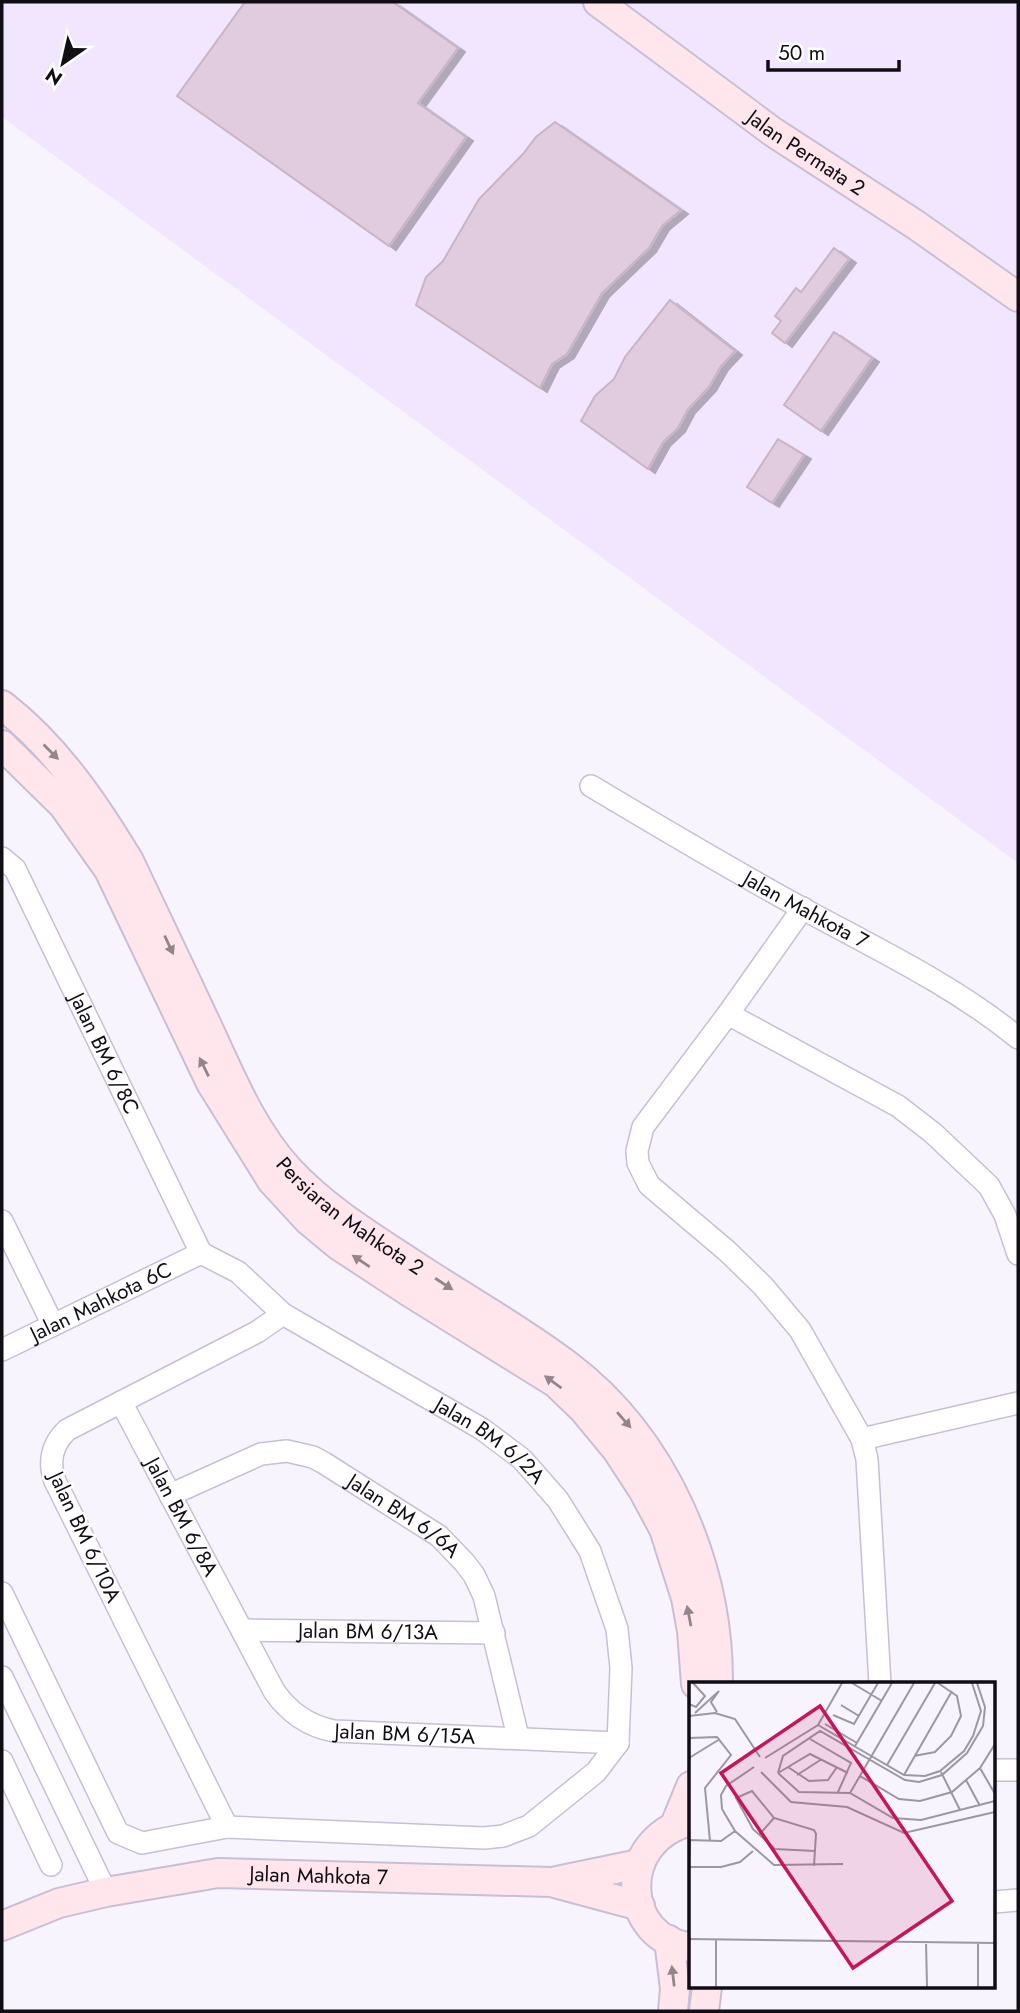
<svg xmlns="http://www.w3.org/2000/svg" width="1020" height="2013" font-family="Jost,sans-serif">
<defs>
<filter id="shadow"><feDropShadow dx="7" dy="4" stdDeviation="0" flood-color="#0004"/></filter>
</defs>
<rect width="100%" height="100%" fill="#f8f4fe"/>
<path fill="#f1e6fe" d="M2 2H1018V863L2 117Z"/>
<g fill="#e0ccde" stroke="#c8b4c6" stroke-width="2" filter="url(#shadow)">
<path d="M245 2H393L458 48 418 103 466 137 389 246 177 96Z"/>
<path d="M555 122 681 210 662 226 649 248 602 293 567 354 552 364 540 388 416 305 426 277 443 261 479 199 523 154 536 137Z"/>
<path d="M834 248 849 259 785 343 772 333 781 321 775 316 796 288 801 292Z"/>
<path d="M670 300 735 351 721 366 709 387 688 409 678 428 663 442 648 469 581 421 595 396 614 379 625 357Z"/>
<path d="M834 332 872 358 821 431 784 405Z"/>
<path d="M778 439 804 455 772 503 747 487Z"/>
</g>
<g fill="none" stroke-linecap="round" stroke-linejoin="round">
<g stroke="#c9bfd5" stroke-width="24">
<g id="street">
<path id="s1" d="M591 786C663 829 735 872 809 912 879 950 956 987 1018 1038"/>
<path id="s2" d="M2 858 15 869 201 1253"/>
<path d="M803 908 728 1014 643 1127 637 1151 638 1163 649 1185 727 1251 763 1286 800 1330 862 1439 867 1459 880 1684"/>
<path d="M728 1014 898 1106 933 1133 989 1186 1005 1215 1018 1254"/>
<path d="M2 1221 53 1325"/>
<path id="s3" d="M201 1253 238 1272 283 1314 482 1429 522 1459 558 1500 590 1551 617 1629 621 1668 618 1743"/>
<path id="s4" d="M2 1350 201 1253"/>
<path id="s5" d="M121 1402 274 1691C289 1713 308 1726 334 1731L618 1743"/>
<path d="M862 1439 1018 1403"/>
<path id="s6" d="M170 1495 261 1454 287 1451 313 1457 324 1463 439 1536 464 1562 474 1575 484 1596 518 1737"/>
<path d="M2 1593 118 1833 142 1843 227 1827 484 1838 503 1836 529 1826 596 1772 618 1743"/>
<path id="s7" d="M242 1630 494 1633"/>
<path d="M2 1677 106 1892"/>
<path d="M2 1761 51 1865"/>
<path d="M994 1770H1018"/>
<path d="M227 1827 55 1481C48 1462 52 1444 67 1430L257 1332 283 1314"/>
<path d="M994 1902 1018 1900"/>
</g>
</g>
<g stroke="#c9bfd5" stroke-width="32">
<g id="secondary">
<path id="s8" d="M598 2 773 132 916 225 1018 297"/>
<path id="s9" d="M2 705C56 747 94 803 129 861 155 916 182 972 208 1028 231 1077 252 1130 289 1170 327 1211 375 1239 420 1269 469 1301 521 1330 567 1365 664 1438 719 1564 718 1684"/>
<path d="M2 745 63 805 109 870 211 1083 272 1181 308 1220 338 1245 408 1291 556 1383 584 1410 617 1450 643 1490 664 1529 686 1598 692 1631 696 1684"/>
<path d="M691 1821C614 1840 622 1941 691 1947"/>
<path d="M675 1825 691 1786"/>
<path d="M557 1881 639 1864"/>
<path id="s10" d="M2 1926 59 1903 106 1892 218 1873 551 1882 640 1906"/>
<path d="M669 1940 675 1989 673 2011"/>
<path d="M704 2011 707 1987"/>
</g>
</g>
<use href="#street" stroke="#fff" stroke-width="21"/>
<use href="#secondary" stroke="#ffe6ec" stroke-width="28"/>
</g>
<defs><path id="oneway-solid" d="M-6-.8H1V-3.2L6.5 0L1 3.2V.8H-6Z" transform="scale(1.75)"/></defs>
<g fill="#94848b">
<use href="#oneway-solid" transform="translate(51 752) rotate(45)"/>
<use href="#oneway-solid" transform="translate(169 945) rotate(65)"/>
<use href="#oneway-solid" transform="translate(204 1067) rotate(-116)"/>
<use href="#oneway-solid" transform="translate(361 1261) rotate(-146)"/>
<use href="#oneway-solid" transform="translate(444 1284) rotate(33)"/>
<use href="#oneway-solid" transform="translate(553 1382) rotate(-144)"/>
<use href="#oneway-solid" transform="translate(624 1420) rotate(49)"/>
<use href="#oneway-solid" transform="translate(689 1616) rotate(-101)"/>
<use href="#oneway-solid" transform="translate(673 1976) rotate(-97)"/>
</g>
<g text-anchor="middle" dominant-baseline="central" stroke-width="5" stroke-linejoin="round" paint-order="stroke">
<g font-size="21" fill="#110d15" stroke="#fff">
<text stroke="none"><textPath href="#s8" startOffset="257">Jalan Permata 2</textPath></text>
<text stroke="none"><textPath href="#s1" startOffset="248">Jalan Mahkota 7</textPath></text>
<text stroke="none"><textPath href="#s2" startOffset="222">Jalan BM 6/8C</textPath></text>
<text stroke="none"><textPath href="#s9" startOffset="628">Persiaran Mahkota 2</textPath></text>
<text stroke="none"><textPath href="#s4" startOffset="110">Jalan Mahkota 6C</textPath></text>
<text stroke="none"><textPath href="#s3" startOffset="346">Jalan BM 6/2A</textPath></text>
<text stroke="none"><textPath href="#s5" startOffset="130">Jalan BM 6/8A</textPath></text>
<text stroke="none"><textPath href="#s6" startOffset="261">Jalan BM 6/6A</textPath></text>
<text transform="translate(85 1537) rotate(65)">Jalan BM 6/10A</text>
<text stroke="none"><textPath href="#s7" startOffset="126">Jalan BM 6/13A</textPath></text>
<text stroke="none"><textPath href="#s5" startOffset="472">Jalan BM 6/15A</textPath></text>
<text stroke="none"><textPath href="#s10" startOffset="324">Jalan Mahkota 7</textPath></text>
</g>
</g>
<g transform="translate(689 1682)">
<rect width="306" height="306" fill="#f8f4fe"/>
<path fill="none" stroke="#9c98a1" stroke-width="2" d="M163 1 193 19M0 22 7 25 16 14 4 1M152 23 170 34M6 31 30 9 22 20 28 30M144 33 165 42 189 1M0 34 26 31 46 37 71 75M136 42 168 61M129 43 215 93 236 94 251 89 275 69 284 54 292 29 283 1M0 56 28 55 42 73 16 106 21 159M121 57 162 81 149 110M166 64 203 1M225 74 246 70 262 54 272 34 268 14 249 1M0 76 31 57M76 76 129 43 153 1M198 83 246 1M65 85 37 104 32 113 33 127 46 149 85 183 154 182M99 85 120 99 139 98 148 85M291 86 306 112M72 90 102 120 158 125 215 151 306 130M252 90 271 128M89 91 94 74 131 49 216 98 230 100 253 93 278 71 294 44 296 25 288 1M89 91 110 110 161 111 204 136 232 138 306 119M89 91 121 72 159 91M108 93 133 77M215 93 263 9M171 94 210 117 231 119 263 110 291 86 306 62M277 98 291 124M161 111 225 1M70 153 85 136M0 158 32 159 46 149M0 181 1 158M125 184 127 152 125 148 85 136 63 109 47 116 64 147 86 167 126 169M0 185H32L51 180 64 169M0 257 306 261M27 257V305M237 259 238 305M289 261V305"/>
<path fill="#c2185b" fill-opacity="0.15" stroke="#c2185b" stroke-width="3.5" d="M131 24 263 219 164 286 32 91Z"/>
<rect width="306" height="306" fill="none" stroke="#110d15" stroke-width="3.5"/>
</g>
<rect width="1020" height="2013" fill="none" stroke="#110d15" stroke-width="7"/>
<g transform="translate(63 63) rotate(214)" stroke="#ffffff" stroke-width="5" paint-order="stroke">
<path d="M0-5L12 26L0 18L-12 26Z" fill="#110d15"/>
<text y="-10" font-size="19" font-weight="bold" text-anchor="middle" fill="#110d15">N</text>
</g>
<path d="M768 60v10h131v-10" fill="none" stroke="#110d15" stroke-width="3.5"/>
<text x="778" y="60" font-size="21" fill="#110d15" stroke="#ffffff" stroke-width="5" paint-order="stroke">50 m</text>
</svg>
